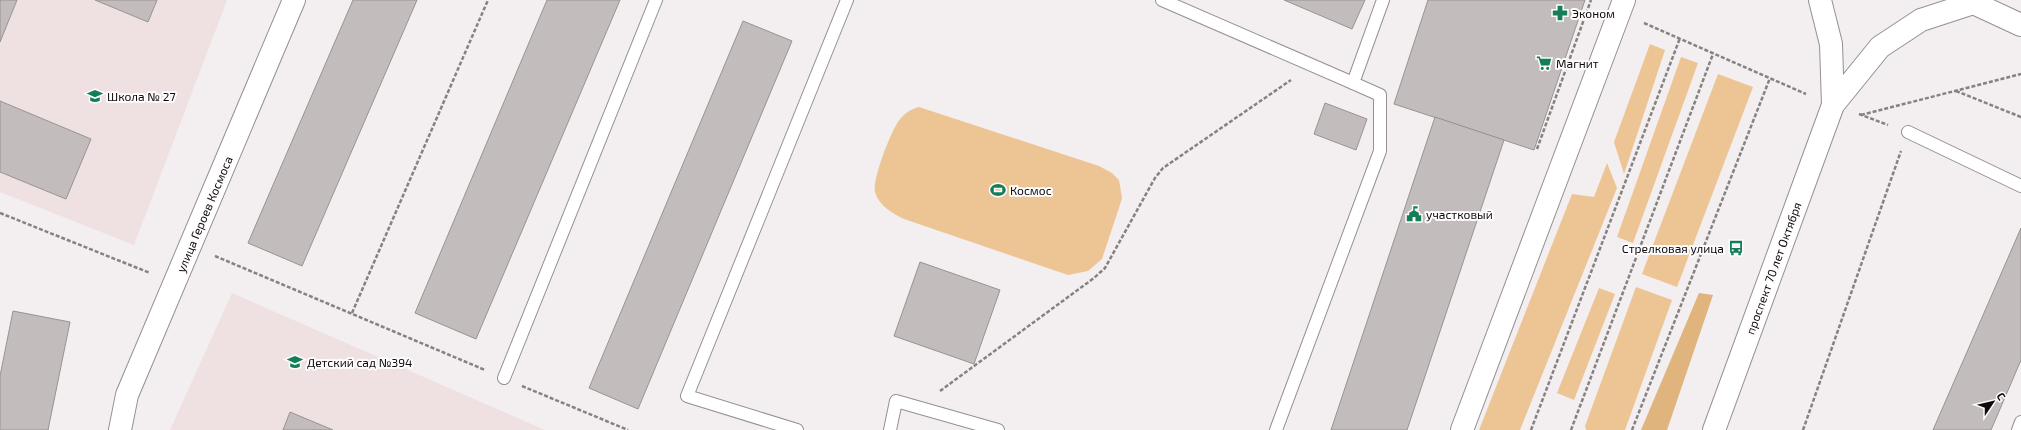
<svg xmlns="http://www.w3.org/2000/svg" width="2021" height="430" font-family="'Exo 2',sans-serif">
<rect width="100%" height="100%" fill="#f3eeef"/>
<g fill="#efe0e2">
<path d="M0 0H227L134 245 0 192Z"/>
<path d="M232 293 545 430H170Z"/>
</g>
<g fill="#edc595">
<path d="M1650 44 1665 50 1624 174 1614 142Z"/>
<path d="M1681 57 1698 63 1633 243 1617 237Z"/>
<path d="M1718 74 1753 87 1677 287 1642 274Z"/>
<path d="M919 107 1099 166 1112 173 1119 180 1122 198 1119 208 1102 259 1088 271 1068 275 904 219C892 213 879 206 875 192 872 180 892 127 901 118 906 112 912 109 919 107Z"/>
<path d="M1607 163 1617 188 1520 430H1479L1572 194 1594 197Z"/>
<path d="M1636 287 1672 300 1625 430H1586L1585 426Z"/>
<path d="M1599 288 1615 294 1574 400 1557 393Z"/>
</g>
<path fill="#e0b47d" d="M1699 293 1713 295 1667 430H1641Z"/>
<g fill="#c2bdbc" stroke="#989392">
<path d="M0 0H17L0 42Z"/>
<path d="M95 0H157L148 22Z"/>
<path d="M353 0H417L302 266 248 243Z"/>
<path d="M547 0H620L476 339 415 313Z"/>
<path d="M1284 0H1365L1352 29Z"/>
<path d="M1428 0H1585L1534 150 1394 104Z"/>
<path d="M743 21 792 41 638 409 589 388Z"/>
<path d="M0 101 91 139 66 199 0 172Z"/>
<path d="M1325 103 1367 119 1356 150 1314 134Z"/>
<path d="M1435 117 1504 140 1407 430H1331Z"/>
<path d="M2021 228V360L1991 430H1933Z"/>
<path d="M920 262 1000 290 974 364 894 336Z"/>
<path d="M13 311 70 322 48 430H0V376Z"/>
<path d="M290 412 333 430H283Z"/>
</g>
<g fill="none" stroke-linecap="round" stroke-linejoin="round">
<g stroke="#959091" stroke-width="14">
<g id="service">
<path d="M1162 0 1353 83"/>
<path d="M1908 132 2021 186"/>
<path d="M504 378 656 0"/>
<path d="M797 430 687 396 847 0"/>
<path d="M890 430 896 401 998 430"/>
<path d="M1276 430 1380 151V95L1353 83 1383 0"/>
<path d="M2018 430 2021 422"/>
</g>
</g>
<g stroke="#959091" stroke-width="24">
<g id="minor">
<path d="M120 430 127 395 294 0"/>
<path d="M1462 430 1624 0"/>
</g>
</g>
<g stroke="#959091" stroke-width="24">
<g id="secondary">
<path d="M1820 0 1831 44 1833 105"/>
<path d="M1967 0 2021 25"/>
<path d="M1714 430 1833 105 1880 47 1921 20 1973 3"/>
</g>
</g>
<g stroke="#858282" stroke-width="2.5" stroke-dasharray="4 2" stroke-linecap="butt">
<path d="M1644 23 1806 94"/>
<path d="M1956 91 2021 117"/>
<path d="M1859 114 1888 125"/>
<path d="M1861 115 2021 74"/>
<path d="M1537 149 1591 0"/>
<path d="M0 213 150 273"/>
<path d="M215 256 485 370"/>
<path d="M352 313 488 0"/>
<path d="M522 386 628 430"/>
<path d="M940 391 1094 278 1105 268 1155 178 1163 168 1291 80"/>
<path d="M1531 430 1680 38"/>
<path d="M1571 430 1713 54"/>
<path d="M1632 430 1770 78"/>
<path d="M1803 430 1901 151"/>
</g>
<use href="#service" stroke="#fff" stroke-width="12"/>
<use href="#minor" stroke="#fff" stroke-width="22"/>
<use href="#secondary" stroke="#fff" stroke-width="22"/>
</g>
<defs>
<g id="pharmacy-bare" transform="scale(1.2)"><path d="M-2-6h4v4h4v4h-4v4h-4v-4h-4v-4h4Z" fill="#147e59" stroke="#fefcfd" stroke-width="2.5" paint-order="stroke"/></g>
<g id="supermarket-bare" transform="scale(1.2)"><path d="M-6-5.5h2.5l.6 2H6L4.5 2H-2.5L-4.4-4H-6ZM-1.5 3.2a1.3 1.3 0 1 0 .1 0ZM3 3.2a1.3 1.3 0 1 0 .1 0Z" fill="#147e59" stroke="#fefcfd" stroke-width="2.5" paint-order="stroke"/></g>
<g id="school-bare" transform="scale(1.2)"><path d="M0-5L7-2L0 1L-7-2ZM-4 1L0 2.5L4 1V4Q0 6-4 4Z" fill="#147e59" stroke="#fefcfd" stroke-width="2.5" paint-order="stroke"/></g>
<g id="stadium-bare" transform="scale(1.2)"><path d="M0-5a6.5 5 0 1 0 0 10a6.5 5 0 1 0 0-10ZM-3.5-1.8h7v3.6h-7Z" fill="#147e59" stroke="#fefcfd" stroke-width="2.5" paint-order="stroke"/></g>
<g id="civic-bare" transform="scale(1.2)"><path d="M-.6-6.5H3V-4.5H.6V-3L4-1V1h2V6H-6V1h2V-1L-.6-3ZM-1.2 2.5V6h2.4V2.5Z" fill="#147e59" stroke="#fefcfd" stroke-width="2.5" paint-order="stroke"/></g>
<g id="bus-bare" transform="scale(1.2)"><path d="M-5-6H5V4H4V6H2V4H-2V6H-4V4H-5ZM-3.5-4V0h7V-4ZM-3.5 1.2v1.5H-2V1.2ZM2 1.2v1.5H3.5V1.2Z" fill="#147e59" stroke="#fefcfd" stroke-width="2.5" paint-order="stroke"/></g>
</defs>
<g fill-rule="evenodd">
<use href="#pharmacy-bare" x="1560" y="13"/>
<use href="#supermarket-bare" x="1544" y="63"/>
<use href="#school-bare" x="95" y="96"/>
<use href="#stadium-bare" x="998" y="190"/>
<use href="#civic-bare" x="1414" y="214"/>
<use href="#bus-bare" x="1736" y="248"/>
<use href="#school-bare" x="295" y="362"/>
</g>
<g text-anchor="middle" dominant-baseline="central" stroke-width="4" stroke-linejoin="round" paint-order="stroke">
<g font-size="12" fill="#0d0b0b" stroke="#fefcfd" text-anchor="start">
<text x="1572" y="13">Эконом</text>
<text x="1556" y="63">Магнит</text>
<text x="107" y="96">Школа № 27</text>
<text x="1010" y="190">Космос</text>
<text x="1426" y="214">участковый</text>
<text x="1724" y="248" text-anchor="end">Стрелковая улица</text>
<text x="307" y="362">Детский сад №394</text>
</g>
<g font-size="12" fill="#0d0b0b" stroke="#fefcfd">
<text transform="translate(204 214) rotate(-67)">улица Героев Космоса</text>
<text transform="translate(1773 268) rotate(-70)">проспект 70 лет Октября</text>
</g>
</g>
<g transform="translate(1993 402) rotate(55)" stroke="#fefcfd" stroke-width="3" paint-order="stroke">
<path d="M0-3L7 15L0 10L-7 15Z" fill="#0d0b0b"/>
<text y="-6" font-size="11" font-weight="bold" text-anchor="middle" fill="#0d0b0b">С</text>
</g>
</svg>
